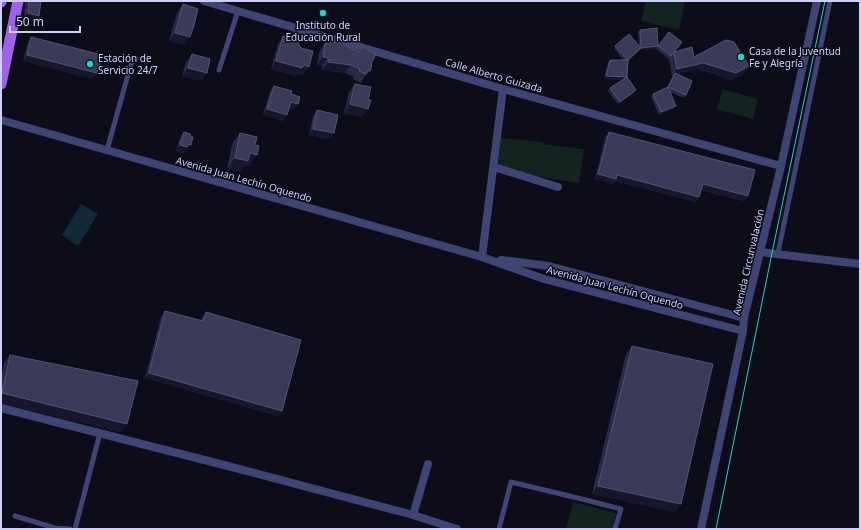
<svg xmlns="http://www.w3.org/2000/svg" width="861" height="530" font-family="'Noto Sans',sans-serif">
<rect width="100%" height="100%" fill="#0d0d1a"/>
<g fill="#112420">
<path d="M646 1H685L679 30 641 21Z"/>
<path d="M723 89 758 99 753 119 717 109Z"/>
<path d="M501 138 543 142 544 144 584 149 579 183 535 176 503 167 498 162Z"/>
<path d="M573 502 616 513 612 529H566Z"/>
</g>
<path fill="#12293a" d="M81 204 98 214 78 246 62 235Z"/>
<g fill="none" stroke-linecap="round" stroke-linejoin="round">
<g stroke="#3e4574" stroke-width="5">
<path d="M219 70 238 11"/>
<path d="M107 150 131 64 136 58"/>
<path d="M778 253 830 1"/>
<path d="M15 516 55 528 70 529"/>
<path d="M75 529 100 433"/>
<path d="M499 529 511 482 586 500 621 509 615 529"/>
</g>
<g stroke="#3e4574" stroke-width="8">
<path d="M204 1 503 89 781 166"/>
<path d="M494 167 558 187"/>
<path d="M760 252 860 264"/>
<path d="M482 257 503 89"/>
<path d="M1 408 224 465 413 515 457 529"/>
<path d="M413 515 428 464"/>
</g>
<g stroke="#3e4574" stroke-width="8">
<path d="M1 120 482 257 544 279 743 331"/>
<path d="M501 260 549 266 744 318"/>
<path d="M701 529 743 331 744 318 781 166 817 1"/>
</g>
<g stroke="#a062ea" stroke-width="11">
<path d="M1 2V1"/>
<path d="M1 84 18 1"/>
</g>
<path stroke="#1cd5c8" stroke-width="1" d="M716 529 772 253 825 1"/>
</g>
<g fill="#292946">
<path d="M25 1H41L39 16 35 21 24 19Z"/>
<path d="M183 4 184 45 169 41 177 13Z"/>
<path d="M640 30 658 46 674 52 694 57 749 66 744 73 732 80 698 69 678 74 686 95 684 98 670 92 674 108 659 115 651 97 653 94 667 88 673 76H672L669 59 656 49 639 50 628 61 627 77 636 90 634 93 618 104 608 91 610 88 623 80 604 79 608 63 610 60H623L614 48 615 46 639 45 638 32Z"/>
<path d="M283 36 296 39 303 75 298 74 296 76 271 69 278 44Z"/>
<path d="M31 37 97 73 93 79 23 61 28 42Z"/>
<path d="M331 42 346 46 358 52 362 47 371 64 372 65 364 79H363L361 83 353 79 354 77 345 73 322 70V66L317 65 319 52 325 43 329 44Z"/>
<path d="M192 54 207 73 201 81 182 76 186 62Z"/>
<path d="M355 84 362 117 344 113 349 92Z"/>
<path d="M274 86 298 104 294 109 289 108 283 121 263 115 270 91Z"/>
<path d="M317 110 334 133 330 139 309 135 313 116Z"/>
<path d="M184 132 191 145 187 150H185L183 153 176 151 180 138Z"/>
<path d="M609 132 748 196 744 201 701 190 699 197 696 202 615 181 613 184 595 179 605 137Z"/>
<path d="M240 133 249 166 245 165 240 172 227 169 232 144Z"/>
<path d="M165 311 201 321 202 318 206 312 282 411 278 416 145 378 161 317Z"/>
<path d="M632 346 675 512 592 494 626 354Z"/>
<path d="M10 355 127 424 121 432 1 403V380L4 363Z"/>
</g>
<g fill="#17162d">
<path d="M28 13 39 16 35 21 24 19Z"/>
<path d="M175 33 190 37 184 45 169 41Z"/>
<path d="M658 46 656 49 639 50 626 62 628 60 641 48Z"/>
<path d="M27 55 97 73 93 79 23 61Z"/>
<path d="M323 57 328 58 322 66 317 65Z"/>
<path d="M276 61 302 68 296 76 271 69Z"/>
<path d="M328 62 351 65 345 73 322 70Z"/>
<path d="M703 63 749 66 744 73 732 80 698 69 674 75 675 73 672 76 677 69Z"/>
<path d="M304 65 309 67 303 75 298 74Z"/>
<path d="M188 68 207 73 201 81 182 76Z"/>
<path d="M368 71H370L364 79H363Z"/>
<path d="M606 76 627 77 625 80 604 79Z"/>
<path d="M636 90 634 93 618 104 620 102Z"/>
<path d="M291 102 298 104 294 109 287 108Z"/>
<path d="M350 104 368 109 362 117 344 113Z"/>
<path d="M676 106 674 108 659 115 661 112Z"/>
<path d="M267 109 287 115 283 121 263 115Z"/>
<path d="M313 129 334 133 330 139 309 135Z"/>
<path d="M188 144 191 145 187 150H185L183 153 176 151 180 145Z"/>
<path d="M250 153 257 155 249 166 245 165 240 172 227 169 235 158Z"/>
<path d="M598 174 617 175 699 197 696 202 615 181 613 184 595 179Z"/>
<path d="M703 184 748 196 744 201 699 189Z"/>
<path d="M149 373 282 411 278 416 145 378Z"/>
<path d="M2 393 127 424 121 432 1 403V395Z"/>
<path d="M598 486 681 504 675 512 592 494Z"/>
</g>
<g fill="#3b3b59" stroke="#525272">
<path d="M29 1H41L39 16 28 13Z"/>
<path d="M183 4 198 9 194 25 190 37 175 33Z"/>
<path d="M657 28 658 46 641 48 640 30Z"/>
<path d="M669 32 682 42 671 56 658 46Z"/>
<path d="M629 34 641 48 628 60 615 46Z"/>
<path d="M283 36 296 39 301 48 313 51 309 67 304 65 302 68 276 61Z"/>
<path d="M31 37 102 55 97 73 27 55Z"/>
<path d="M726 40 734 42 749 66 736 73 703 63 677 69 674 52 692 47 694 57Z"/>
<path d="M331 42 346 43V46L359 52 362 47 376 54 371 64 372 65 370 71H368L366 74 359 71 360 69 351 65 328 62V58L323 57 325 43 330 44Z"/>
<path d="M192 54 210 59 207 73 188 68Z"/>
<path d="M610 60H628L627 77 606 76Z"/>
<path d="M675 73 692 81 686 95 668 87Z"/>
<path d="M627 77 636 90 620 102 610 88Z"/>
<path d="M355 84 371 87 368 100H371L368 109 350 104Z"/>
<path d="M274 86 292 91 291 94 300 97 298 104 291 102 287 115 267 109Z"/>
<path d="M668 87 676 106 661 112 653 94Z"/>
<path d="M317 110 338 115 334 133 313 129Z"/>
<path d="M184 132 190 134 191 137H193L191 145 188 144 187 147 180 145Z"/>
<path d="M609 132 755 170 748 196 703 184 699 197 617 175 616 179 598 174Z"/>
<path d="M240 133 257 137 255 145 259 146 257 155 250 153 248 161 235 158Z"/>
<path d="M165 311 203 321 206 312 301 340 282 411 149 373Z"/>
<path d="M632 346 713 364 681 504 598 486Z"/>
<path d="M10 355 138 381 127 424 2 393Z"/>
</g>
<g fill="#1cd5c8" stroke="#0d0d1a" stroke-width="1.5">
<circle cx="323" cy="13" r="4"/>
<circle cx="741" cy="57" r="4"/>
<circle cx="90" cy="64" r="4"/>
</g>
<g text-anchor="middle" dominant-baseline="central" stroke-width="3" stroke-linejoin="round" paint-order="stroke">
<g font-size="10" fill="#cdd0f8" stroke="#0d0d1a" text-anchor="start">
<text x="323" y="25" text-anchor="middle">Instituto de<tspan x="323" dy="12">Educación Rural</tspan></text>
<text x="749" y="51">Casa de la Juventud<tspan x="749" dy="12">Fe y Alegría</tspan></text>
<text x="98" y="58">Estación de<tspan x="98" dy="12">Servicio 24/7</tspan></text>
</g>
<g font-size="10" fill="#cdd0f8" stroke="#0d0d1a">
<text transform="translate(494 75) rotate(16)">Calle Alberto Guizada</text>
<text transform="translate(244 179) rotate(16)">Avenida Juan Lechín Oquendo</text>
<text transform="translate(748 262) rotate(-77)">Avenida Circunvalación</text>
<text transform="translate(615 287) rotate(15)">Avenida Juan Lechín Oquendo</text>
</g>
</g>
<rect width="861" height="530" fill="none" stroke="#cdd0f8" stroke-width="4"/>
<path d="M10 26v6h70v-6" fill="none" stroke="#cdd0f8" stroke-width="2"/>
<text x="16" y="26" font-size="12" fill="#cdd0f8" stroke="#0d0d1a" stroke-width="3" paint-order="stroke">50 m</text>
</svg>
